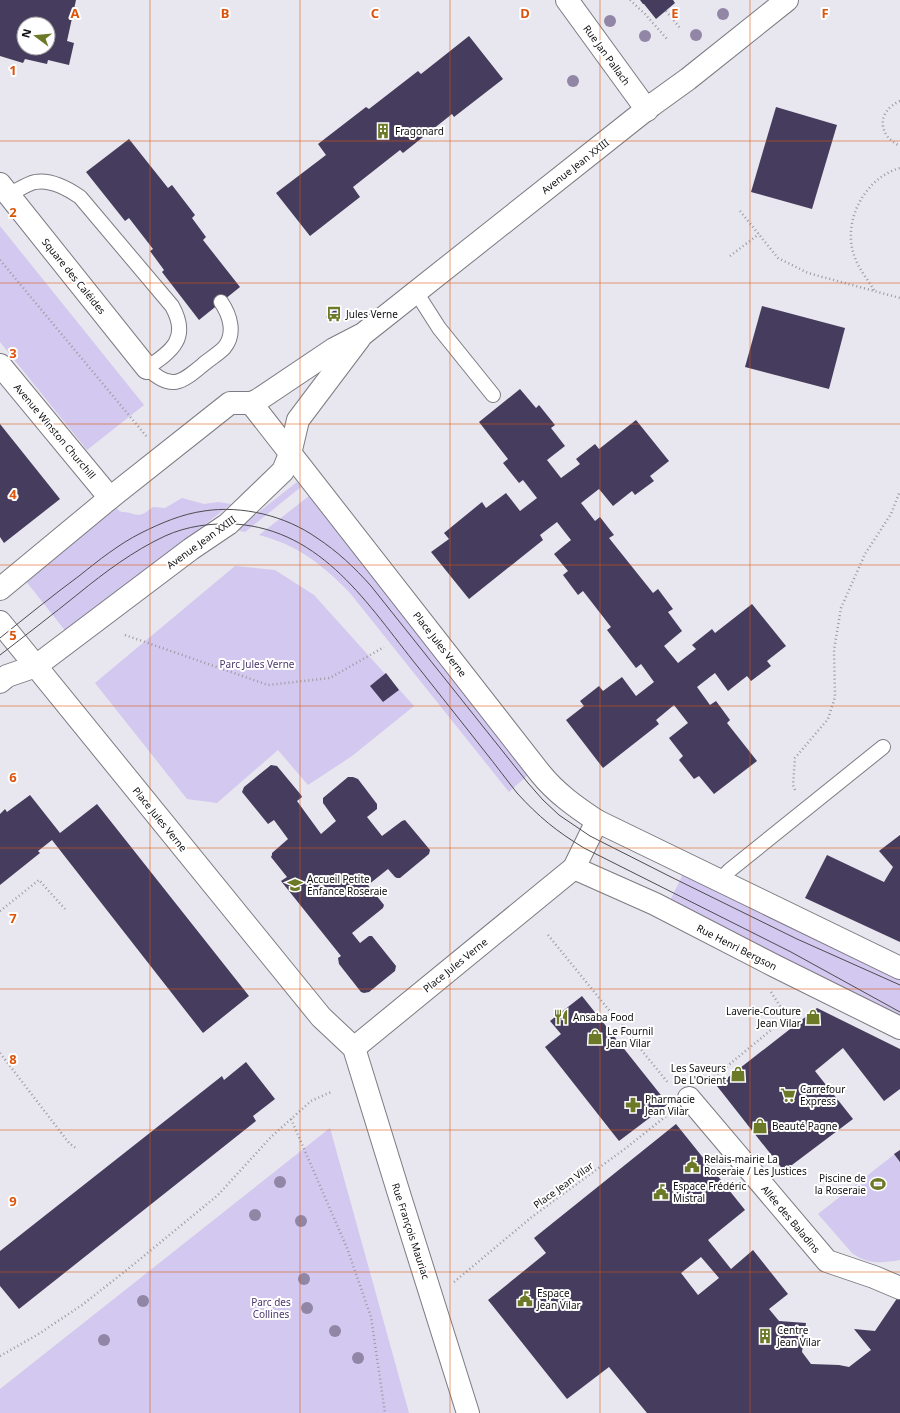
<svg xmlns="http://www.w3.org/2000/svg" width="900" height="1413" font-family="'Noto Sans',sans-serif">
<rect width="100%" height="100%" fill="#e8e6ee"/>
<g fill="#d3c8ef">
<path d="M0 226 144 405 87 450 0 342Z"/>
<path d="M297 482 301 487 245 532 236 530Z"/>
<path d="M309 496 529 774 509 792 350 593C323 565 298 545 259 535Z"/>
<path d="M182 498 204 504 218 502 231 504 67 633 25 580 116 507C120 514 123 511 130 513 141 517 144 514 153 507L165 508Z"/>
<path d="M235 566 275 570 314 595 414 706 352 756 308 785 278 750 217 803 187 799 95 683Z"/>
<path d="M684 872 900 978V1019L669 903Z"/>
<path d="M330 1128 409 1413H0V1389Z"/>
<path d="M900 1150V1260C881 1263 869 1265 852 1253L818 1214Z"/>
</g>
<g fill="#463c5d" fill-rule="evenodd">
<path d="M0 0H76L67 41 74 43 69 65 48 60 47 64 25 59 23 63 0 56ZM24 24H48V48H24Z"/>
<path d="M640 0H673L675 3 656 19 644 4H643Z"/>
<path d="M469 36 503 79 454 117 452 114 403 153 400 150 353 187 360 197 310 236 276 193 326 155 318 144 366 107 369 109 418 71 421 74Z"/>
<path d="M776 107 837 125 812 209 751 192Z"/>
<path d="M129 139 168 188 172 185 195 215 192 218 206 237 203 240 240 287 199 320 162 272 164 270 150 251 153 249 129 218 125 221 86 172Z"/>
<path d="M762 306 845 328 829 389 745 367Z"/>
<path d="M338 307 341 311 330 321 326 317Z"/>
<path d="M520 389 536 408 539 405 555 425 551 428 565 446 547 460 561 478 580 464 576 459 595 444 599 449 636 420 669 461 650 476 654 481 635 495 632 491 613 506 599 489 581 503 595 521 600 517 614 535 609 538 653 593 658 589 673 609 668 612 682 631 664 646 678 663 696 649 692 645 712 629 715 633 752 604 786 646 767 661 771 666 751 681 747 676 728 691 715 673 697 687 710 705 716 701 730 720 727 723 757 761 714 794 699 776 694 779 679 760 683 756 669 738 688 723 674 705 656 720 659 724 603 768 566 720 584 706 580 701 599 686 603 691 622 677 636 696 654 682 641 664 636 668 607 630 611 627 583 591 578 595 563 575 568 571 554 554 571 540 557 522 540 535 543 540 469 599 431 552 449 539 444 533 482 502 486 508 506 493 520 511 537 498 523 480 519 483 503 463 508 459 479 422Z"/>
<path d="M0 424 60 499 4 543 0 537Z"/>
<path d="M386 673 399 690 383 702 370 686Z"/>
<path d="M271 765 277 766 301 795 302 797 297 801 321 834 336 821 323 803V798L348 777H353L358 779 377 804V809L367 817 382 836 402 821 405 820 430 850 429 854 400 878H397L395 877 388 869 368 885 384 905 383 908 352 933 360 943 369 936H372L396 966 395 971 369 992 364 993 361 992 339 964 338 958 341 956 281 881 287 877 271 857 272 855V853L288 839 274 820 268 824 242 792 244 787Z"/>
<path d="M30 795 60 833 97 804 249 996 203 1033 52 840 38 851 40 853 0 885V814L5 809 7 812Z"/>
<path d="M900 835V942L805 898 827 855 884 882 893 867 879 851Z"/>
<path d="M582 996 668 1104 619 1141 545 1047 561 1034 550 1021Z"/>
<path d="M817 1008 900 1049V1089L884 1101 843 1048 815 1071 853 1119 784 1171 717 1086Z"/>
<path d="M246 1062 275 1099 253 1116 256 1121 19 1309 0 1286V1251L222 1076 224 1080Z"/>
<path d="M676 1124 745 1210 708 1240 731 1269 753 1250 788 1294 769 1309 779 1321 806 1323 802 1352 811 1364 839 1365 849 1367 871 1350 854 1329 875 1331 900 1294V1413H647L609 1367 567 1399 488 1300 546 1253 534 1238ZM701 1257 719 1278 698 1295 681 1273Z"/>
<path d="M900 1150V1162L894 1154Z"/>
</g>
<g fill="none" stroke-linecap="round" stroke-linejoin="round">
<g stroke="#7d7b82" stroke-width="16">
<g id="lane">
<path d="M8 195C17 191 26 184 35 182 51 179 67 188 80 197L172 306C190 338 172 351 147 368 172 392 182 382 205 363 211 358 218 354 224 348 236 334 230 315 221 302"/>
<path d="M416 292 439 328 493 395"/>
<path d="M719 881 730 870 883 747"/>
</g>
</g>
<g stroke="#7d7b82" stroke-width="24">
<g id="street">
<path d="M567 0 647 110"/>
<path d="M0 184 147 368"/>
<path d="M0 365 110 498"/>
<path d="M251 403 540 773C556 793 576 807 597 821L900 968"/>
<path d="M0 589 110 498 230 403H251L258 400 334 349 363 334 652 105 688 79 787 0"/>
<path d="M0 622 321 1017 354 1048 400 1197 468 1413"/>
<path d="M0 682 7 676 36 666 191 549 228 524 283 471 290 454 298 420 359 339"/>
<path d="M574 868 655 904 775 966 900 1028"/>
<path d="M354 1048 574 868 597 821"/>
<path d="M689 1098 827 1261 874 1277 900 1288"/>
</g>
</g>
<g stroke="#9b9aa0" stroke-width="2.5" stroke-dasharray="1 3" stroke-linecap="butt">
<path d="M630 0 645 14 667 39"/>
<path d="M666 11 680 28"/>
<path d="M900 101C877 111 877 135 900 146"/>
<path d="M740 211 778 258 808 273 900 298"/>
<path d="M730 256 759 234"/>
<path d="M0 260 147 437"/>
<path d="M874 290C868 280 859 269 855 258 841 223 864 178 900 168"/>
<path d="M125 635 268 685 330 678 384 647"/>
<path d="M795 790 793 785 795 758 828 719 835 697 834 650 841 608 865 554 891 514 900 491"/>
<path d="M0 911 39 880 65 909"/>
<path d="M548 935 669 1084"/>
<path d="M771 992 787 1017"/>
<path d="M0 1053 69 1143 77 1149"/>
<path d="M708 1082 800 1006"/>
<path d="M291 1119 347 1248 371 1317 385 1413"/>
<path d="M454 1282 533 1216 626 1148 670 1113"/>
<path d="M0 1356 37 1335 82 1305 128 1269 218 1195 271 1137 311 1101 331 1092"/>
</g>
<use href="#lane" stroke="#fff" stroke-width="14"/>
<use href="#street" stroke="#fff" stroke-width="22"/>
<g stroke="#4d4c50" stroke-width="1">
<path d="M0 638C26 617 52 596 79 576 99 560 119 544 141 533 161 523 182 514 204 511 242 505 286 516 317 538 337 551 355 568 371 586L528 783 543 800 559 815 590 836 669 876 797 939 900 985"/>
<path d="M0 655C26 635 52 615 78 594 105 572 133 551 165 536 187 526 211 523 235 524 323 530 368 605 418 667 451 709 485 751 517 793 539 817 556 831 584 848L791 952 900 1012"/>
</g>
</g>
<g fill="#9186a6">
<circle cx="723" cy="14" r="6"/>
<circle cx="610" cy="21" r="6"/>
<circle cx="696" cy="35" r="6"/>
<circle cx="645" cy="36" r="6"/>
<circle cx="573" cy="81" r="6"/>
<circle cx="280" cy="1182" r="6"/>
<circle cx="255" cy="1215" r="6"/>
<circle cx="301" cy="1221" r="6"/>
<circle cx="304" cy="1279" r="6"/>
<circle cx="143" cy="1301" r="6"/>
<circle cx="307" cy="1308" r="6"/>
<circle cx="335" cy="1331" r="6"/>
<circle cx="104" cy="1340" r="6"/>
<circle cx="358" cy="1358" r="6"/>
</g>
<path fill="none" stroke="#dd550c" stroke-width="1" stroke-opacity="0.55" d="M150 0V1413M300 0V1413M450 0V1413M600 0V1413M750 0V1413M0 141H900M0 283H900M0 424H900M0 565H900M0 706H900M0 848H900M0 989H900M0 1130H900M0 1272H900"/>
<defs>
<g id="building-bare" transform="scale(1.2)"><path d="M-4-6H4V6H1V3H-1V6H-4ZM-2.5-4.3h1.7v1.8h-1.7ZM.8-4.3h1.7v1.8H.8ZM-2.5-1h1.7V.8h-1.7ZM.8-1h1.7V.8H.8Z" fill="#6c7a27" stroke="#fff" stroke-width="2.5" paint-order="stroke"/></g>
<g id="bus-bare" transform="scale(1.2)"><path d="M-5-6H5V4H4V6H2V4H-2V6H-4V4H-5ZM-3.5-4V0h7V-4ZM-3.5 1.2v1.5H-2V1.2ZM2 1.2v1.5H3.5V1.2Z" fill="#6c7a27" stroke="#fff" stroke-width="2.5" paint-order="stroke"/></g>
<g id="school-bare" transform="scale(1.2)"><path d="M0-5L7-2L0 1L-7-2ZM-4 1L0 2.5L4 1V4Q0 6-4 4Z" fill="#6c7a27" stroke="#fff" stroke-width="2.5" paint-order="stroke"/></g>
<g id="restaurant-bare" transform="scale(1.2)"><path d="M-5-6h1v4h1v-4h1v4h1v-4h1v5L-1.5 .5V6h-2V.5L-5-1ZM5-6V6H3V1.5H1.5Q1.5-4 5-6Z" fill="#6c7a27" stroke="#fff" stroke-width="2.5" paint-order="stroke"/></g>
<g id="shop-bare" transform="scale(1.2)"><path d="M-5-2.5h2.3a2.7 3.5 0 0 1 5.4 0H5L5.5 6h-11ZM-1.5-2.5h3a1.5 2.3 0 0 0-3 0Z" fill="#6c7a27" stroke="#fff" stroke-width="2.5" paint-order="stroke"/></g>
<g id="supermarket-bare" transform="scale(1.2)"><path d="M-6-5.5h2.5l.6 2H6L4.5 2H-2.5L-4.4-4H-6ZM-1.5 3.2a1.3 1.3 0 1 0 .1 0ZM3 3.2a1.3 1.3 0 1 0 .1 0Z" fill="#6c7a27" stroke="#fff" stroke-width="2.5" paint-order="stroke"/></g>
<g id="pharmacy-bare" transform="scale(1.2)"><path d="M-2-6h4v4h4v4h-4v4h-4v-4h-4v-4h4Z" fill="#6c7a27" stroke="#fff" stroke-width="2.5" paint-order="stroke"/></g>
<g id="civic-bare" transform="scale(1.2)"><path d="M-.6-6.5H3V-4.5H.6V-3L4-1V1h2V6H-6V1h2V-1L-.6-3ZM-1.2 2.5V6h2.4V2.5Z" fill="#6c7a27" stroke="#fff" stroke-width="2.5" paint-order="stroke"/></g>
<g id="stadium-bare" transform="scale(1.2)"><path d="M0-5a6.5 5 0 1 0 0 10a6.5 5 0 1 0 0-10ZM-3.5-1.8h7v3.6h-7Z" fill="#6c7a27" stroke="#fff" stroke-width="2.5" paint-order="stroke"/></g>
</defs>
<g fill-rule="evenodd">
<use href="#building-bare" x="383" y="131"/>
<use href="#bus-bare" x="334" y="314"/>
<use href="#school-bare" x="295" y="885"/>
<use href="#restaurant-bare" x="561" y="1017"/>
<use href="#shop-bare" x="813" y="1017"/>
<use href="#shop-bare" x="595" y="1037"/>
<use href="#shop-bare" x="738" y="1074"/>
<use href="#supermarket-bare" x="788" y="1095"/>
<use href="#pharmacy-bare" x="633" y="1105"/>
<use href="#shop-bare" x="760" y="1126"/>
<use href="#civic-bare" x="692" y="1165"/>
<use href="#stadium-bare" x="878" y="1184"/>
<use href="#civic-bare" x="661" y="1192"/>
<use href="#civic-bare" x="525" y="1299"/>
<use href="#building-bare" x="765" y="1336"/>
</g>
<g text-anchor="middle" dominant-baseline="central" stroke-width="4" stroke-linejoin="round" paint-order="stroke">
<g font-size="10" fill="#0f0f11" stroke="#fff">
<text transform="translate(607 55) rotate(54)">Rue Jan Pallach</text>
<text transform="translate(575 166) rotate(-38)">Avenue Jean XXIII</text>
<text transform="translate(74 276) rotate(51)">Square des Caléides</text>
<text transform="translate(55 431) rotate(50)">Avenue Winston Churchill</text>
<text transform="translate(201 542) rotate(-36)">Avenue Jean XXIII</text>
<text transform="translate(440 644) rotate(52)">Place Jules Verne</text>
<text transform="translate(160 819) rotate(51)">Place Jules Verne</text>
<text transform="translate(737 947) rotate(27)">Rue Henri Bergson</text>
<text transform="translate(455 965) rotate(-39)">Place Jules Verne</text>
<text transform="translate(563 1185) rotate(-36)">Place Jean Vilar</text>
<text transform="translate(791 1219) rotate(50)">Allée des Baladins</text>
<text transform="translate(411 1231) rotate(72)">Rue François Mauriac</text>
</g>
<g font-size="10" fill="#0f0f11" stroke="#fff" text-anchor="start">
<text x="395" y="131">Fragonard</text>
<text x="346" y="314">Jules Verne</text>
<text x="307" y="879">Accueil Petite<tspan x="307" dy="12">Enfance Roseraie</tspan></text>
<text x="801" y="1011" text-anchor="end">Laverie-Couture<tspan x="801" dy="12">Jean Vilar</tspan></text>
<text x="573" y="1017">Ansaba Food</text>
<text x="607" y="1031">Le Fournil<tspan x="607" dy="12">Jean Vilar</tspan></text>
<text x="726" y="1068" text-anchor="end">Les Saveurs<tspan x="726" dy="12">De L'Orient</tspan></text>
<text x="800" y="1089">Carrefour<tspan x="800" dy="12">Express</tspan></text>
<text x="645" y="1099">Pharmacie<tspan x="645" dy="12">Jean Vilar</tspan></text>
<text x="772" y="1126">Beauté Pagne</text>
<text x="704" y="1159">Relais-mairie La<tspan x="704" dy="12">Roseraie / Les Justices</tspan></text>
<text x="866" y="1178" text-anchor="end">Piscine de<tspan x="866" dy="12">la Roseraie</tspan></text>
<text x="673" y="1186">Espace Frédéric<tspan x="673" dy="12">Mistral</tspan></text>
<text x="537" y="1293">Espace<tspan x="537" dy="12">Jean Vilar</tspan></text>
<text x="777" y="1330">Centre<tspan x="777" dy="12">Jean Vilar</tspan></text>
</g>
<g font-size="10" fill="#4a386c" stroke="#fff">
<text x="257" y="664">Parc Jules Verne</text>
<text x="271" y="1302">Parc des<tspan x="271" dy="12">Collines</tspan></text>
</g>
</g>
<g font-size="13" text-anchor="middle" font-weight="bold" fill="#dd550c" stroke="#fff" stroke-width="4" stroke-linejoin="round" paint-order="stroke">
<text x="75" y="18">A</text>
<text x="225" y="18">B</text>
<text x="375" y="18">C</text>
<text x="525" y="18">D</text>
<text x="675" y="18">E</text>
<text x="825" y="18">F</text>
<text x="13" y="75">1</text>
<text x="13" y="217">2</text>
<text x="13" y="358">3</text>
<text x="13" y="499">4</text>
<text x="13" y="640">5</text>
<text x="13" y="782">6</text>
<text x="13" y="923">7</text>
<text x="13" y="1064">8</text>
<text x="13" y="1206">9</text>
</g>
<g transform="translate(36 36) rotate(286)"><circle r="19" fill="#ffffff" stroke="#9f9fa0"/>
<path d="M0-3L7 15L0 10L-7 15Z" fill="#6c7a27"/>
<text y="-6" font-size="11" font-weight="bold" text-anchor="middle" fill="#0f0f11">N</text>
</g>
</svg>
